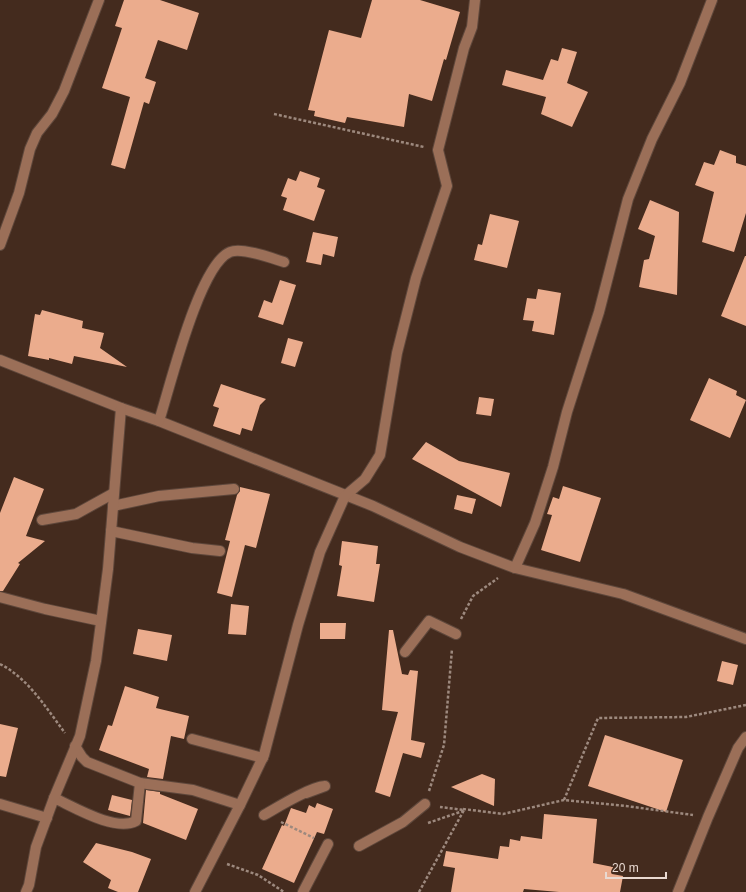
<svg xmlns="http://www.w3.org/2000/svg" width="746" height="892" font-family="Arial,sans-serif">
<rect width="100%" height="100%" fill="#442b1e"/>
<g fill="#ebac8d">
<path d="M124 0H160L199 13 187 50 158 40 145 78 156 82 149 104 144 102 125 169 111 165 130 97 102 88 122 28 115 26Z"/>
<path d="M372 0H420L460 12 446 60 444 59 432 101 409 94 404 127 347 117 345 123 314 116 315 111 308 110 329 30 361 38Z"/>
<path d="M562 48 577 52 567 83 588 92 572 127 541 114 546 97 502 85 506 70 543 80 551 59 558 61Z"/>
<path d="M720 150 736 156V163L746 166V213L734 252 702 242 714 192 695 185 704 162 714 165Z"/>
<path d="M300 171 320 178 317 187 325 190 314 221 283 210 287 198 281 196 288 178 296 181Z"/>
<path d="M650 200 679 212 677 295 639 287 644 260 649 259 655 236 638 229Z"/>
<path d="M490 214 519 221 507 268 474 260 478 244 482 245Z"/>
<path d="M313 232 338 237 334 257 323 254 321 265 306 262Z"/>
<path d="M745 256H746V326L721 316Z"/>
<path d="M280 280 296 285 283 325 258 317 264 300 272 303Z"/>
<path d="M538 289 561 293 554 335 532 331 534 321 523 320 527 298 536 299Z"/>
<path d="M42 310 83 321 82 328 104 333 100 348 127 367 74 356 72 364 49 358V360L28 356 35 314 40 315Z"/>
<path d="M288 338 303 342 295 367 281 363Z"/>
<path d="M709 378 737 391 736 395 746 400 730 438 690 420Z"/>
<path d="M221 384 266 399 260 405 252 431 242 428 240 435 213 426 219 408 213 406Z"/>
<path d="M479 397 494 399 491 416 476 414Z"/>
<path d="M426 442 459 461 510 473 501 507 412 459Z"/>
<path d="M14 477 44 489 26 536 45 541 18 563 20 564 3 591H0V513Z"/>
<path d="M563 486 601 498 580 562 541 550 552 515 547 514 553 497 559 499Z"/>
<path d="M240 487 270 494 256 548 245 545 232 597 217 593 230 541 225 540 237 495 240 491Z"/>
<path d="M457 495 476 499 472 514 454 509Z"/>
<path d="M342 541 378 546 376 564H380L374 602 337 596 342 566 339 565Z"/>
<path d="M231 604 249 606 246 635 228 634Z"/>
<path d="M320 623H346L345 639H320Z"/>
<path d="M138 629 172 635 167 661 133 654Z"/>
<path d="M389 630H393L402 674 408 675 410 670 418 671 411 740 425 743 421 758 403 753 390 797 375 792 398 712 382 710Z"/>
<path d="M722 661 738 665 733 685 717 681Z"/>
<path d="M125 686 159 697 156 708 189 716 184 739 171 736 163 779 147 777 149 769 99 750 108 725 112 726Z"/>
<path d="M0 724 18 728 6 777 0 776Z"/>
<path d="M605 735 683 760 666 812 588 786Z"/>
<path d="M482 774 495 779 494 806 451 787Z"/>
<path d="M146 790 160 792V794L198 809 186 840 143 823Z"/>
<path d="M112 795 132 800 130 816 108 810Z"/>
<path d="M317 803 333 809 324 834 317 832 294 883 262 869 282 825 284 826 291 808 306 813 309 805 315 808Z"/>
<path d="M544 814 597 819 593 863 613 867 612 874 623 876 620 892H559L524 889 523 892H451L455 868 443 866 446 851 498 859 500 846 509 847 510 839 520 841 521 836 542 839Z"/>
<path d="M96 843 132 852 151 859 138 892H118L108 888 111 880 83 862Z"/>
</g>
<g fill="none" stroke-linecap="round" stroke-linejoin="round">
<g stroke="#5e473b" stroke-width="12">
<g id="minor">
<path d="M0 245 19 193 30 149 37 133 52 114 64 91 99 0"/>
<path d="M0 360 121 408 159 421 373 506 460 547 515 568 623 594 746 639"/>
<path d="M159 421C170 387 199 265 230 252 242 247 271 258 284 262"/>
<path d="M113 506 159 496 234 489"/>
<path d="M42 520 76 514 114 493"/>
<path d="M111 531 192 548 220 551"/>
<path d="M515 568 535 523 553 467 567 412 599 312 628 199 652 139 680 83 712 0"/>
<path d="M0 597 45 609 101 621"/>
<path d="M405 652 429 621 456 634"/>
<path d="M192 739 263 758"/>
<path d="M75 746 82 757 87 762 140 783 193 790 240 805"/>
<path d="M54 798C74 807 115 832 136 821L140 783"/>
<path d="M0 804 47 818"/>
<path d="M264 815C278 807 310 787 325 786L306 793"/>
<path d="M359 846 403 822 425 804"/>
<path d="M26 892 29 885 36 847 54 798 80 736 96 661 108 569 121 408"/>
<path d="M195 892 240 805 264 755 298 625 320 552 345 496 365 479 380 455 397 353 416 278 447 186 438 150 464 48 472 27 475 0"/>
<path d="M303 892 328 844"/>
<path d="M678 892 708 817 738 748 746 737"/>
</g>
</g>
<g stroke="#9d897e" stroke-width="2.5" stroke-dasharray="3 2" stroke-linecap="butt">
<path d="M274 114 424 147"/>
<path d="M461 619 473 596 498 578"/>
<path d="M0 664C28 678 47 709 65 733"/>
<path d="M429 791 444 745 452 649"/>
<path d="M564 800 598 718 686 717 746 705"/>
<path d="M463 809 503 814 564 800 626 806 693 815"/>
<path d="M281 822 314 838"/>
<path d="M428 823 463 811"/>
<path d="M227 864 258 875 284 892"/>
<path d="M419 892 464 810 440 807"/>
</g>
<use href="#minor" stroke="#9b6f58" stroke-width="10"/>
</g>
<path d="M606 872v6h60v-6" fill="none" stroke="#e9d9d1" stroke-width="2"/>
<text x="612" y="872" font-size="12" fill="#e9d9d1" stroke="#442b1e" stroke-width="3" paint-order="stroke">20 m</text>
</svg>
